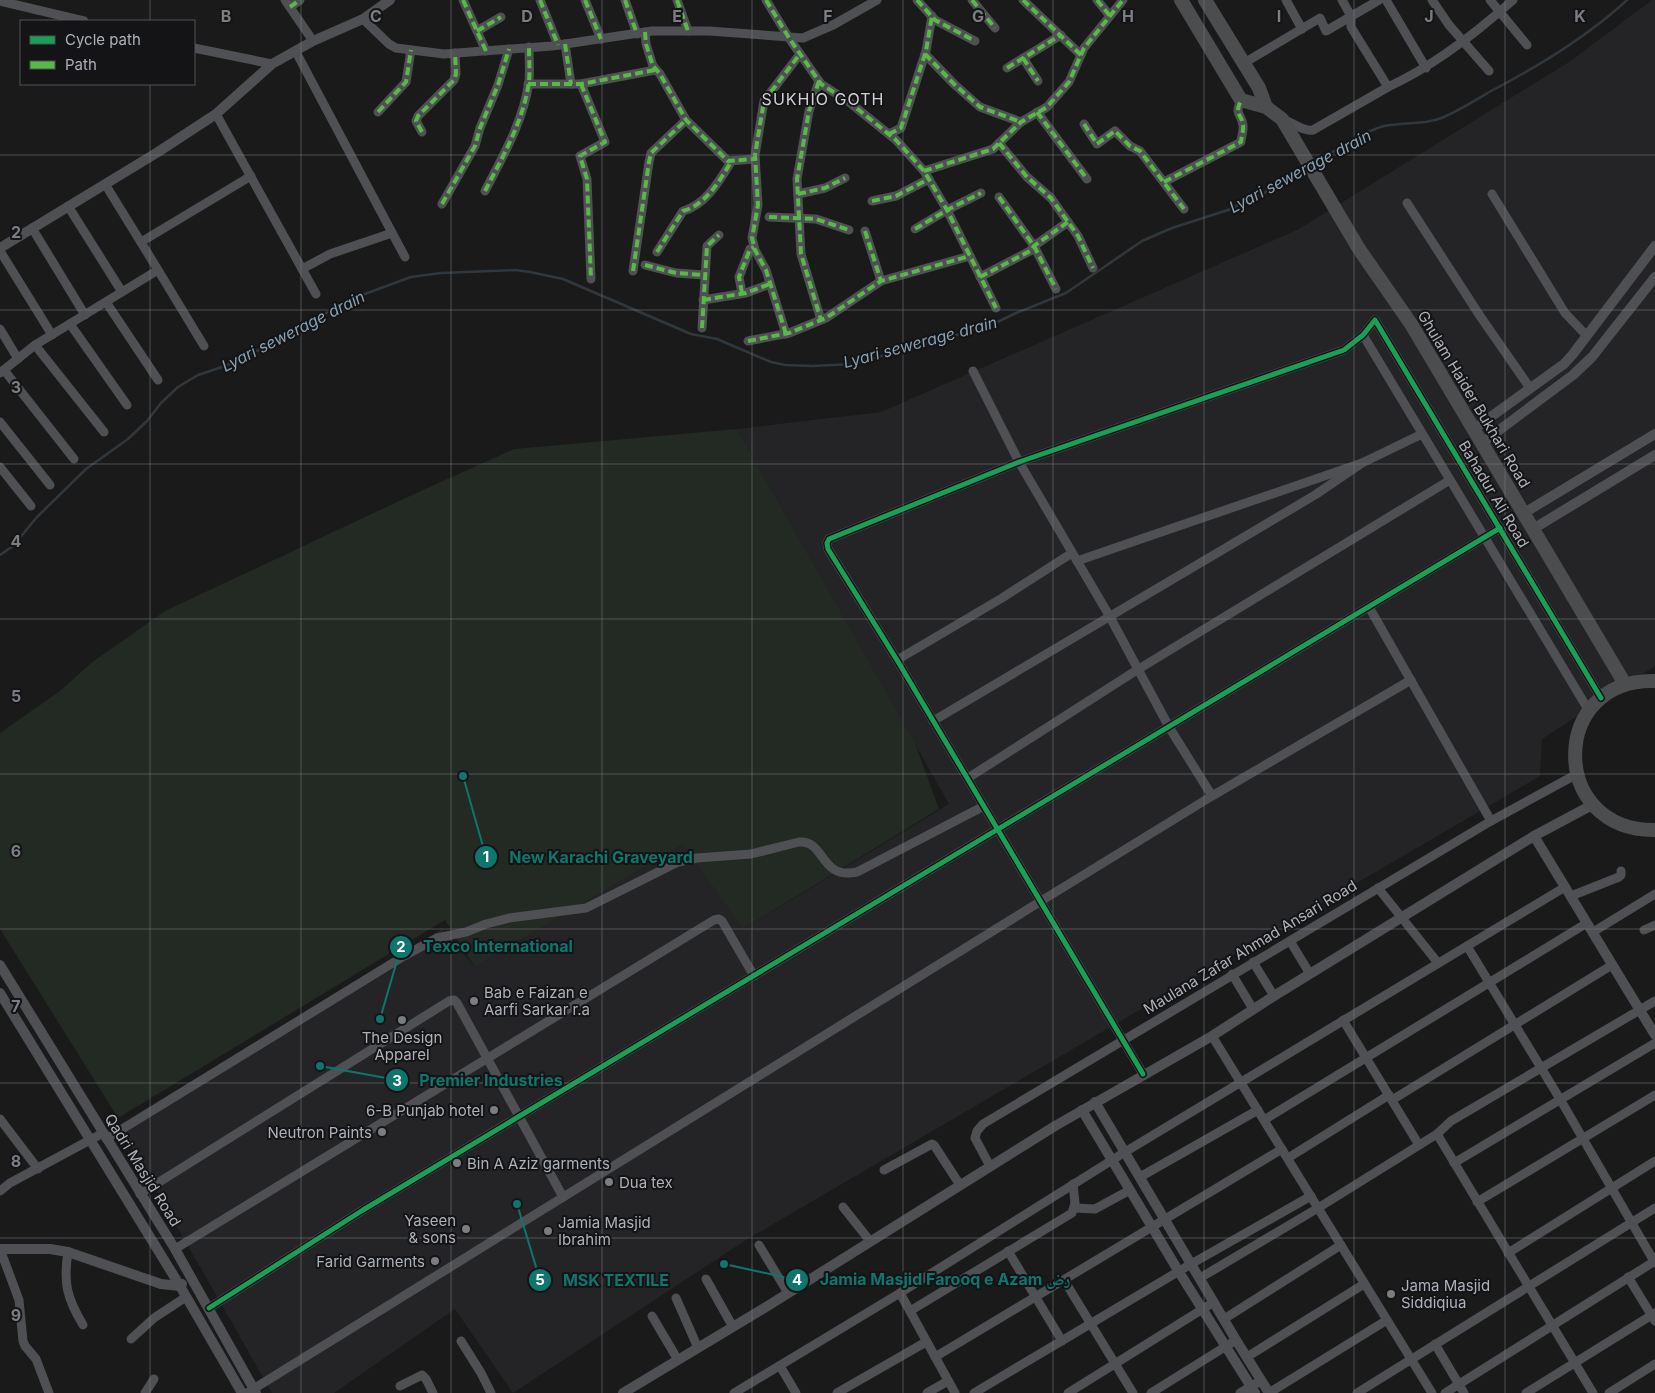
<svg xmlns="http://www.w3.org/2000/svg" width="1655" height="1393" font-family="Inter,'Noto Naskh Arabic',sans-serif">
<rect width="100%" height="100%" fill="#1a1a1a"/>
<path fill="#242426" d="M1652 0H1655V666L1542 739 1540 776 746 1240 513 1393 455 1309 334 1393H272L119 1125 442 929 475 967 686 842 743 929 949 804 737 429 881 412 1299 229 1569 62Z"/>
<path fill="#232923" d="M737 429 915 743 939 809 743 929 683 844 475 967 445 920 118 1118 0 929V733L60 691 91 663 165 611 412 495 514 449Z"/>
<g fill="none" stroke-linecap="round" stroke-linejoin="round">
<g stroke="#31383d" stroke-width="2.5">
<path d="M1314 164C1333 152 1364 131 1384 126 1404 122 1426 125 1444 117 1460 110 1476 100 1491 91 1539 66 1587 37 1627 0"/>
<path d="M0 555 13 546 37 517 86 469 128 439 147 421 161 403 178 387 198 375 225 366 280 340 351 299 411 277 441 273 516 270 530 272 563 279 691 334 717 339 771 362 785 365 812 366 853 364 989 326 1016 313 1066 293 1142 241 1172 228 1228 210 1270 190 1307 168"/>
</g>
<g stroke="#4f5053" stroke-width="9">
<path d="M285 0 313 41"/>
<path d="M463 0 486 51"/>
<path d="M540 0 558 45"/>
<path d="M585 0 601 39"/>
<path d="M625 0 637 34"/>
<path d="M677 0 688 31"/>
<path d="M766 0 789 38 821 84 849 102 896 140 924 171 947 210 996 308"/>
<path d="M917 0 935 20 975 41"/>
<path d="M972 0 995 28"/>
<path d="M1023 0 1081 55"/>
<path d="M1097 0 1110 16"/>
<path d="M1286 0 1302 29"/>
<path d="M1342 0 1351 16V27L1388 87C1434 66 1475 34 1513 0"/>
<path d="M1386 0 1426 68"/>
<path d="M1432 0 1449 25 1489 71"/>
<path d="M1490 0 1527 45"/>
<path d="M0 1 84 21"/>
<path d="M290 7 300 0"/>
<path d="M363 19 389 44 396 48 444 54 552 46 652 31H709L803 38 833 25 877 0"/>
<path d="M477 31 501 17"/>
<path d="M645 32 646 44 653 66 660 74 686 120 728 161 755 159"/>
<path d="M565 44 571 84"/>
<path d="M194 48 272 64"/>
<path d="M296 52 405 257"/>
<path d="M925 54 954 84 980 107 1021 122"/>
<path d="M1023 58 1038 81"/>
<path d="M1244 63 1320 18 1326 31 1379 0"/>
<path d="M1007 68 1061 35"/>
<path d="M819 81 809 111 797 179 801 254 821 320"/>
<path d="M528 84H581L655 70"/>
<path d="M581 84 605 142 580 156 587 179 591 279"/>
<path d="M378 112 406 82 411 50"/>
<path d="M1037 112 1087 179"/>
<path d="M216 114 316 294"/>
<path d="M1282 119C1292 122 1304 132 1313 130L1388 87"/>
<path d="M1084 124 1097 144 1115 131 1130 146 1140 151 1184 209"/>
<path d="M422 132 416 121 418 116 454 80 456 74 455 53"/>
<path d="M889 134 901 128 926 51 932 16"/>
<path d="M999 143 1027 177 1051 198 1078 236 1093 268"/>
<path d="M924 171 993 149 1021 122 1047 107 1069 82 1084 48 1123 0"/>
<path d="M1164 182 1241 142C1241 138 1244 130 1243 125 1241 112 1234 116 1241 100"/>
<path d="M485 191C503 156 523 122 529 82 530 71 529 59 529 47"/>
<path d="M798 194 825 188 845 178"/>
<path d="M1492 194 1565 313 1586 335"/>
<path d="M999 197 1034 246 1056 289"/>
<path d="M872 201 896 196 929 179"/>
<path d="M1407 203 1480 316 1530 388"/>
<path d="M442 204 475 146 480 128 498 85 509 49"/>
<path d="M68 206 122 292"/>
<path d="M769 217 816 219 849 230"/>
<path d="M32 228 85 315"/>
<path d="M915 229 947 210 981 193"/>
<path d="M865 231 881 281"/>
<path d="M141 242 251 176"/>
<path d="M0 251 52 335"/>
<path d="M657 252 683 211C706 205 720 180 731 162"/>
<path d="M645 265 676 273 704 275"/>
<path d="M302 269 330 254 392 233"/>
<path d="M158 270 204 346"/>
<path d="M633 271 649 162 651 153 686 120"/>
<path d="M980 277 1030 251 1034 246 1068 222"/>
<path d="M742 293 739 277 750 249 754 247"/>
<path d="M703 300 746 293 770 284"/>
<path d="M106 302 158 380"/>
<path d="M70 324 127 405"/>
<path d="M702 328 707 246 719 235"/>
<path d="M0 329 18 359"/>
<path d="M786 334 766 270 755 250 752 238 758 205 755 155 764 101 800 54"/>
<path d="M1363 335 1589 711"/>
<path d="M748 341 789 333 826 318 881 281 970 256"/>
<path d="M35 345 104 432"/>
<path d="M4 370 74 459"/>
<path d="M973 371 1019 462 1110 617 1169 727 1212 796"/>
<path d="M0 373 35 345 158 270 105 184"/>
<path d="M0 422 50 485"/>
<path d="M0 467 31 506"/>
<path d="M1077 561 1362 463 1422 434"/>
<path d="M1369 607 1491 821"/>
<path d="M897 660 1002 598 1072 553"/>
<path d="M933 721 1315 495 1362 463"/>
<path d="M968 778 1137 670 1450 480"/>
<path d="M1378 888 1438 963"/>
<path d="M1571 896 1619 877 1621 875V871"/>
<path d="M1644 930 1655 925"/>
<path d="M1593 932 1655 894"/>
<path d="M1290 941 1310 974"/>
<path d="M1467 946 1560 1099 1655 1263"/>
<path d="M1253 962 1274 996"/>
<path d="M1232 974 1253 1009"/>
<path d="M1343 1020 1419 1145"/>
<path d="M1212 1036 1432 1393"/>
<path d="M1143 1074 897 660 828 549 827 543 829 539 1019 462 1344 350 1363 335 1375 320 1601 698"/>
<path d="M1392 1100 1612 965"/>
<path d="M0 1119 38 1169"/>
<path d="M1264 1120 1587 923"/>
<path d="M1437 1134 1593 1393"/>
<path d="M106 1139 404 956 437 938 466 932 486 924 509 918 586 908 678 862 697 858 751 854 799 842C826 840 819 880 857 872L984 806"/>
<path d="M1288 1158 1389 1095"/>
<path d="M1454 1163 1655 1043"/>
<path d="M990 1166 975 1138 977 1131 983 1124 1491 821 1577 774"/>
<path d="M884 1170 932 1144 934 1145 960 1185"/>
<path d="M1140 1177 1258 1110"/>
<path d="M0 1191 10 1183 103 1133"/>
<path d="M140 1194 449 1001 454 1000 457 1003 563 1197"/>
<path d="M1477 1202 1655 1095"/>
<path d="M843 1207 870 1241"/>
<path d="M1075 1208 1095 1209 1130 1190"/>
<path d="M759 1245 788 1293"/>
<path d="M0 1249 19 1300 23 1341 25 1346 36 1359 49 1393"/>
<path d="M175 1249 714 920 719 919 722 921 754 976"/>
<path d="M1008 1251 1062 1341"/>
<path d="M68 1252C63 1283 67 1298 83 1325"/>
<path d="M1508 1253 1655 1161"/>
<path d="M1628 1277 1655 1321"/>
<path d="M1200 1278 1318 1208 1437 1134 1451 1121 1655 1001"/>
<path d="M706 1279 733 1327"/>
<path d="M1064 1280 1133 1393"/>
<path d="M900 1293 955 1393"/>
<path d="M676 1298 698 1348"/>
<path d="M209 1308 363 1210 1500 528"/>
<path d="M910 1311 1072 1213 1075 1203 1073 1184"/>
<path d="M652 1316 678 1360"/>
<path d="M1224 1319 1341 1245"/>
<path d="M131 1339 154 1318 186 1297"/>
<path d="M461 1341 481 1373 491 1393"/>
<path d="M1435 1344 1464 1393"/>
<path d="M935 1357 1282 1149"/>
<path d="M1247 1357 1364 1284"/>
<path d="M780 1366 796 1393"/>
<path d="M400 1386 422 1375 426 1379 433 1393"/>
<path d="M145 1393 154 1379"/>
<path d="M247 1393 1046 898 1212 796 1411 680"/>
<path d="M734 1393 900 1293 1125 1152 1565 887"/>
<path d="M837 1393 926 1342"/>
<path d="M927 1393 948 1381"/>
<path d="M974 1393 1191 1264 1311 1196"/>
<path d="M1068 1393 1214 1302"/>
<path d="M1151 1393 1236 1340"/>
<path d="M1240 1393 1257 1383"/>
<path d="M1269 1393 1387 1320"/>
<path d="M1357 1393 1655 1208"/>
<path d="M1445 1393 1655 1261"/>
<path d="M1526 1393 1655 1313"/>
<path d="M1609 1393 1655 1364"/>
</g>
<g stroke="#4f5053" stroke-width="10">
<path d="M0 248 158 152 216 114 272 64 313 41 363 19 390 0"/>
<path d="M1474 429 1564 364 1573 354 1655 246"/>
<path d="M1482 443 1573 375 1592 357 1655 277"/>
<path d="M1524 513 1655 434"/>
<path d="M1533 529 1655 455"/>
<path d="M1534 836 1655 1035"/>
<path d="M0 965 175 1249 256 1393"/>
<path d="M0 993 180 1286 242 1393"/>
<path d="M1095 1102 1236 1340 1269 1393"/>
<path d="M1082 1110 1179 1272 1255 1393"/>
<path d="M0 1249H50L68 1252 161 1284 180 1286 182 1284"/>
<path d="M623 1393 766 1307 1055 1126 1212 1036 1274 996 1534 836 1592 805"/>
</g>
<g stroke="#4c4d4f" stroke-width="14">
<path d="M1181 0 1241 100 1266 107 1282 119 1359 249 1411 324 1625 684"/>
<path d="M1205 0 1259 88 1266 107"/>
<path d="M1655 681C1549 678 1548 831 1655 830"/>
</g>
<g stroke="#58b947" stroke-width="4" stroke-dasharray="8 4" stroke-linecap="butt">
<path d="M463 0 486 51"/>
<path d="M540 0 558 45"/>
<path d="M585 0 601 39"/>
<path d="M625 0 637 34"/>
<path d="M677 0 688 31"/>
<path d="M766 0 789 38 821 84 849 102 896 140 924 171 947 210 996 308"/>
<path d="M917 0 935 20 975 41"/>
<path d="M972 0 995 28"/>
<path d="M1023 0 1081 55"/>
<path d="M1097 0 1110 16"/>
<path d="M290 7 300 0"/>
<path d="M477 31 501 17"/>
<path d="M645 32 646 44 653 66 660 74 686 120 728 161 755 159"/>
<path d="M565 44 571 84"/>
<path d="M925 54 954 84 980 107 1021 122"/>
<path d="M1023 58 1038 81"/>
<path d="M1007 68 1061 35"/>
<path d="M819 81 809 111 797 179 801 254 821 320"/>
<path d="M528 84H581L655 70"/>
<path d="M581 84 605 142 580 156 587 179 591 279"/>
<path d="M378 112 406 82 411 50"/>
<path d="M1037 112 1087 179"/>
<path d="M1084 124 1097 144 1115 131 1130 146 1140 151 1184 209"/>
<path d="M422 132 416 121 418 116 454 80 456 74 455 53"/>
<path d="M889 134 901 128 926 51 932 16"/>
<path d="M999 143 1027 177 1051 198 1078 236 1093 268"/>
<path d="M924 171 993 149 1021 122 1047 107 1069 82 1084 48 1123 0"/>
<path d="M1164 182 1241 142C1241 138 1244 130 1243 125 1241 112 1234 116 1241 100"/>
<path d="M485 191C503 156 523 122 529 82 530 71 529 59 529 47"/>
<path d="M798 194 825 188 845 178"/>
<path d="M999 197 1034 246 1056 289"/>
<path d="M872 201 896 196 929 179"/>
<path d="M442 204 475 146 480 128 498 85 509 49"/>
<path d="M769 217 816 219 849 230"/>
<path d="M915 229 947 210 981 193"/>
<path d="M865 231 881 281"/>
<path d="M657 252 683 211C706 205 720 180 731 162"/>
<path d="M645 265 676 273 704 275"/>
<path d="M633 271 649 162 651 153 686 120"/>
<path d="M980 277 1030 251 1034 246 1068 222"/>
<path d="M742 293 739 277 750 249 754 247"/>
<path d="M703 300 746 293 770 284"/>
<path d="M702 328 707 246 719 235"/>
<path d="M786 334 766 270 755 250 752 238 758 205 755 155 764 101 800 54"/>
<path d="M748 341 789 333 826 318 881 281 970 256"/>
</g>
<g stroke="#141416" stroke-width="8">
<g id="cycleway">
<path d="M1143 1074 897 660 828 549 827 543 829 539 1019 462 1344 350 1363 335 1375 320 1601 698"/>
<path d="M209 1308 363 1210 1500 528"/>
</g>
</g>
<use href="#cycleway" stroke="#1a9f57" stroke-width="5"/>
</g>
<path fill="none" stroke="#7a7d81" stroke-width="1" stroke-opacity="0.55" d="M150 0V21M301 0V1393M451 0V1393M602 0V1393M752 0V1393M903 0V1393M1053 0V1393M1204 0V1393M1354 0V1393M1505 0V1393M150 84V1393M0 155H1655M0 310H1655M0 464H1655M0 619H1655M0 774H1655M0 929H1655M0 1083H1655M0 1238H1655"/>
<g fill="#7a7d81" stroke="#141416" stroke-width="2">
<circle cx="474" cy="1001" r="5"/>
<circle cx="402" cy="1020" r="5"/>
<circle cx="494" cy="1110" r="5"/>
<circle cx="382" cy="1132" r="5"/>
<circle cx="457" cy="1163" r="5"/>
<circle cx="609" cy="1182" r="5"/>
<circle cx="466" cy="1229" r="5"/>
<circle cx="548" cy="1231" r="5"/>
<circle cx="435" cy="1261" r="5"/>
<circle cx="1391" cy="1294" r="5"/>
</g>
<g text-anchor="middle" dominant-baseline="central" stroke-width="4" stroke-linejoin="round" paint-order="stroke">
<g font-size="15" fill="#adb2b9" stroke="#141416">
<text transform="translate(1474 399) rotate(59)">Ghulam Haider Bukhari Road</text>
<text transform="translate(1494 494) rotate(59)">Bahadur Ali Road</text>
<text transform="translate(1250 947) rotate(-31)">Maulana Zafar Ahmad Ansari Road</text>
<text transform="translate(143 1170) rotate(58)">Qadri Masjid Road</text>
</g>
<g font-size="15" fill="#adb2b9" stroke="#141416" text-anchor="start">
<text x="484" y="992">Bab e Faizan e<tspan x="484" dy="17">Aarfi Sarkar r.a</tspan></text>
<text x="402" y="1037" text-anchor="middle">The Design<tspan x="402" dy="17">Apparel</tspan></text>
<text x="484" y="1110" text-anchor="end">6-B Punjab hotel</text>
<text x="372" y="1132" text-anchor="end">Neutron Paints</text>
<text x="467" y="1163">Bin A Aziz garments</text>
<text x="619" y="1182">Dua tex</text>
<text x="456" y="1220" text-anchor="end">Yaseen<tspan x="456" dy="17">&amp; sons</tspan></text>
<text x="558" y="1222">Jamia Masjid<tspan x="558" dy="17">Ibrahim</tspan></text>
<text x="425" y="1261" text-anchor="end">Farid Garments</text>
<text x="1401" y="1285">Jama Masjid<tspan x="1401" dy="17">Siddiqiua</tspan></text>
</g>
<g font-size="16" letter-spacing="1" fill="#ced0d6" stroke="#141416">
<text x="823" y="99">SUKHIO GOTH</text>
</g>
<g font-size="16" font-style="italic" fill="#89a1b0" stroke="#141416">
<text transform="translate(1300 171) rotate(-28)">Lyari sewerage drain</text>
<text transform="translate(293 331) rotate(-27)">Lyari sewerage drain</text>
<text transform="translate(920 342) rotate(-15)">Lyari sewerage drain</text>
</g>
</g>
<g font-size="16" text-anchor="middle" font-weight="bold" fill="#7a7d81" stroke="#141416" stroke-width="4" stroke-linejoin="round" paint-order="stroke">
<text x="226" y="22">B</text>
<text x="376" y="22">C</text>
<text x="527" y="22">D</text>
<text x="677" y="22">E</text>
<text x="828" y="22">F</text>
<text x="978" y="22">G</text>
<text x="1128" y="22">H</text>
<text x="1279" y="22">I</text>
<text x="1429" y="22">J</text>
<text x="1580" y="22">K</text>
<text x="16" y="238">2</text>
<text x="16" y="393">3</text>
<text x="16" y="547">4</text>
<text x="16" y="702">5</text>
<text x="16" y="857">6</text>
<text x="16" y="1012">7</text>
<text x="16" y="1167">8</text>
<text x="16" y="1321">9</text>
</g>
<path fill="none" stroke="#0f766e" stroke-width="2" d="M463 776L486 857M380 1019L401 947M320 1066L397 1080M724 1264L797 1280M517 1204L540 1280"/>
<g fill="#0f766e" stroke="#141416" stroke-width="2">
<circle cx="463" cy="776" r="5"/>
<circle cx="380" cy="1019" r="5"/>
<circle cx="320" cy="1066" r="5"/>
<circle cx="724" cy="1264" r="5"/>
<circle cx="517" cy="1204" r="5"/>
<circle cx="486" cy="857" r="12"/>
<circle cx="401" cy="947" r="12"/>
<circle cx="397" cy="1080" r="12"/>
<circle cx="797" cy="1280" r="12"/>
<circle cx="540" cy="1280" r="12"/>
</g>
<g font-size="15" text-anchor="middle" font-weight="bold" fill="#fff">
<text x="486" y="862">1</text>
<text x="401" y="952">2</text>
<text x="397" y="1086">3</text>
<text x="797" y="1285">4</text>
<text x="540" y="1285">5</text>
</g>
<g font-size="16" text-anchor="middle" font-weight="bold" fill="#0f766e" stroke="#141416" stroke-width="4" stroke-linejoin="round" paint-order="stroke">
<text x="601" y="863">New Karachi Graveyard</text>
<text x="498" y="952">Texco International</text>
<text x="491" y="1086">Premier Industries</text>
<text x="945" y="1285">Jamia Masjid Farooq e Azam رض</text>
<text x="616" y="1286">MSK TEXTILE</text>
</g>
<rect x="20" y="20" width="175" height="65" fill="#141416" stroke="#515357"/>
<rect x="30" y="36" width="25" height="8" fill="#1a9f57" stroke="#515357"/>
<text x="65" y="45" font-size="15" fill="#adb2b9">Cycle path</text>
<rect x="30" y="61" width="25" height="8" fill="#58b947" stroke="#515357"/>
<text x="65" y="70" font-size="15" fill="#adb2b9">Path</text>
</svg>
